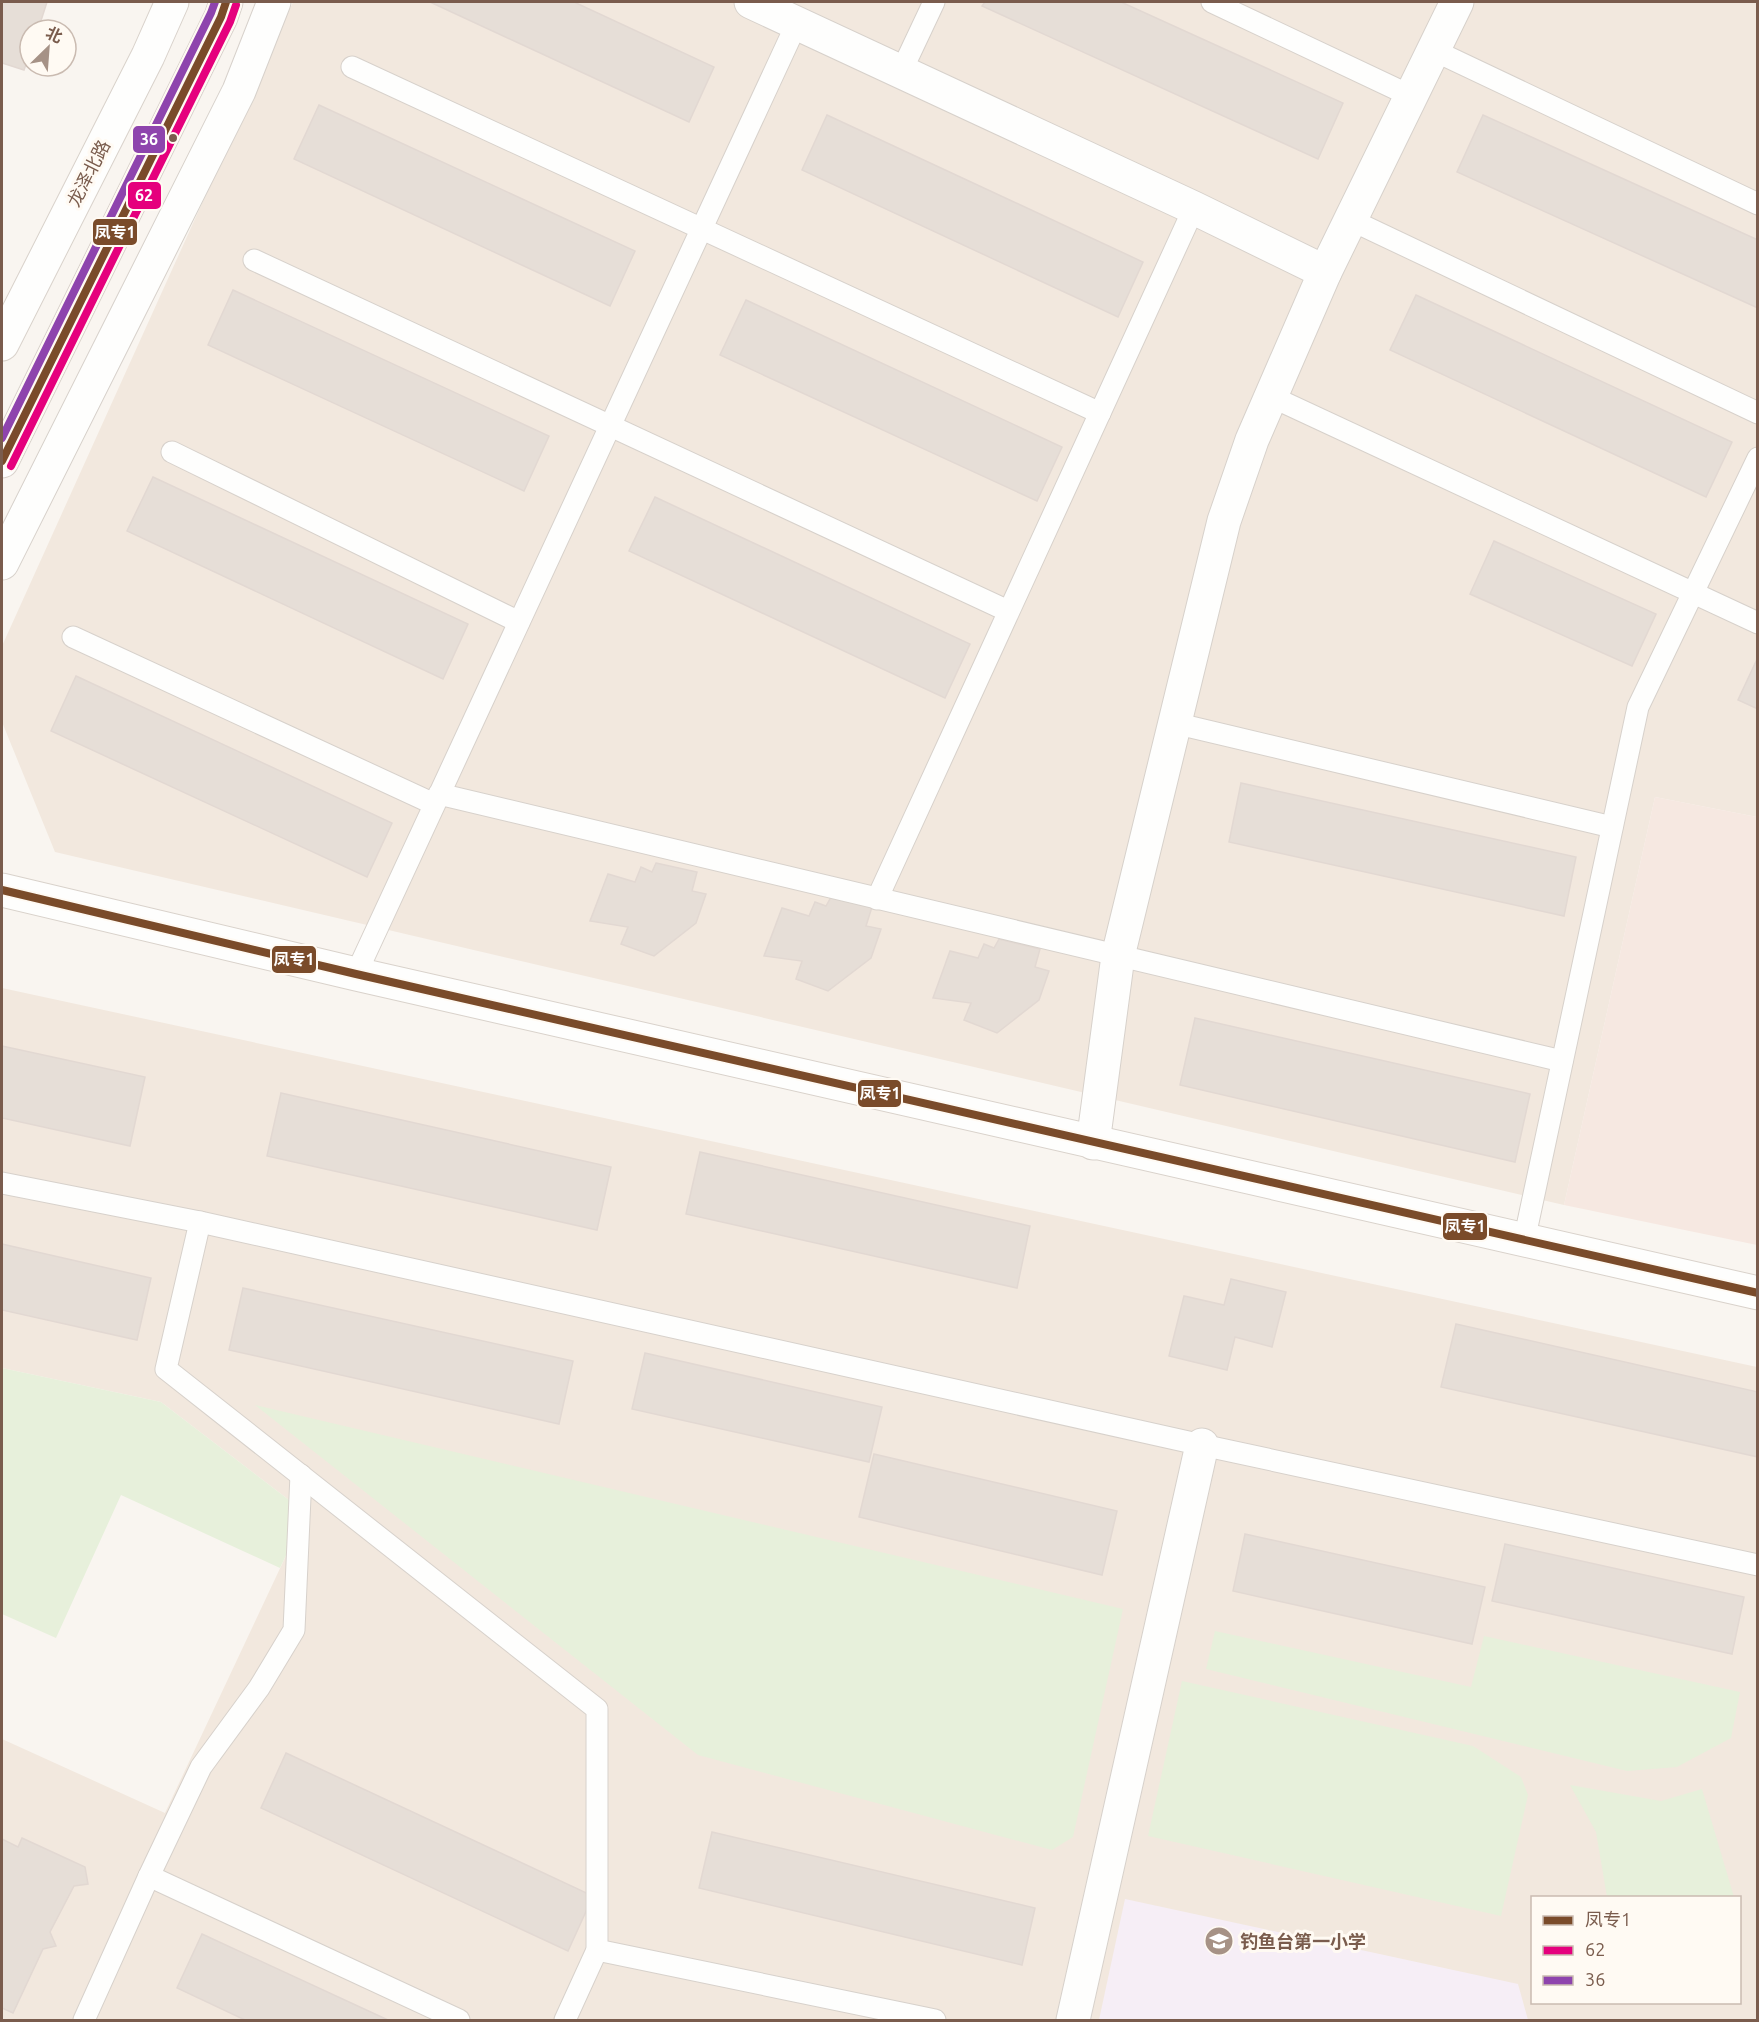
<svg xmlns="http://www.w3.org/2000/svg" width="1759" height="2022" font-family="Ubuntu,'Noto Sans SC',sans-serif">
<rect width="100%" height="100%" fill="#f9f5f0"/>
<g fill="#f2e8de" fill-rule="evenodd">
<path d="M293 2H1757V817L1655 797 1564 1205 55 852 2 722V646Z"/>
<path d="M2 988 1757 1367V2020H2V1739L165 1813 306 1513 161 1402 2 1368ZM1532 1898H1740V2002H1532Z"/>
</g>
<path fill="#f6e8e1" d="M1655 797 1757 817V1245L1564 1205Z"/>
<path fill="#f6eef6" d="M1125 1899 1518 1984 1528 2020H1099Z"/>
<g fill="#e7f0db">
<path d="M2 1368 161 1402 306 1513 280 1568 121 1495 56 1638 2 1614Z"/>
<path d="M255 1405 1123 1609 1073 1837 1052 1850 698 1755Z"/>
<path d="M1215 1631 1471 1687 1484 1636 1740 1692 1731 1738 1677 1767 1627 1771 1206 1669Z"/>
<path d="M1182 1681 1473 1746 1521 1777 1528 1795 1501 1916 1148 1836Z"/>
<path d="M1570 1785 1661 1801 1702 1789 1734 1897H1607L1596 1832Z"/>
</g>
<g fill="#e6ded7" stroke="#e2d8d2" stroke-width="1.5">
<path d="M2 2H47L38 30H30V53L24 70 2 63Z"/>
<path d="M430 2H574L714 67 689 122Z"/>
<path d="M985 2H1121L1343 103 1318 159 982 6Z"/>
<path d="M319 105 635 251 610 306 294 159Z"/>
<path d="M827 115 1143 262 1118 317 802 170Z"/>
<path d="M1483 115 1758 240V308L1457 172Z"/>
<path d="M233 290 549 436 524 491 208 345Z"/>
<path d="M1416 295 1732 442 1706 497 1390 350Z"/>
<path d="M746 300 1062 447 1037 501 720 355Z"/>
<path d="M153 477 468 624 443 679 127 531Z"/>
<path d="M655 497 970 644 945 698 629 551Z"/>
<path d="M1494 541 1656 614 1632 666 1470 594Z"/>
<path d="M1758 657V709L1738 700Z"/>
<path d="M76 676 392 823 367 877 51 731Z"/>
<path d="M1241 783 1576 857 1564 916 1229 842Z"/>
<path d="M656 863 697 872 692 891 706 894 696 923 654 956 621 944 628 927 590 921 608 874 635 882 641 867 652 872Z"/>
<path d="M831 897 872 907 866 926 881 929 871 958 828 991 796 979 802 961 764 956 782 908 809 916 815 902 826 906Z"/>
<path d="M999 939 1040 949 1035 967 1049 971 1039 1000 997 1033 964 1020 971 1003 933 998 950 951 978 958 984 944 994 948Z"/>
<path d="M1195 1018 1530 1094 1515 1162 1180 1085Z"/>
<path d="M2 1046 145 1077 130 1146 2 1118Z"/>
<path d="M281 1093 611 1167 597 1230 267 1156Z"/>
<path d="M700 1152 1030 1226 1017 1288 686 1214Z"/>
<path d="M2 1244 151 1278 137 1340 2 1310Z"/>
<path d="M1231 1279 1286 1292 1272 1347 1235 1337 1227 1370 1169 1356 1184 1296 1224 1305Z"/>
<path d="M243 1288 573 1361 559 1424 229 1350Z"/>
<path d="M1456 1324 1758 1392V1457L1441 1387Z"/>
<path d="M645 1353 882 1407 869 1462 632 1409Z"/>
<path d="M874 1454 1117 1511 1102 1575 859 1517Z"/>
<path d="M1245 1534 1485 1587 1472 1644 1233 1591Z"/>
<path d="M1505 1544 1744 1597 1732 1654 1492 1601Z"/>
<path d="M286 1753 593 1896 568 1951 261 1808Z"/>
<path d="M712 1832 1035 1908 1022 1965 699 1888Z"/>
<path d="M22 1838 85 1867 88 1884 74 1886 50 1932 56 1946 43 1949 13 2013 2 2008V1839L18 1847Z"/>
<path d="M202 1934 388 2020H245L177 1988Z"/>
</g>
<g fill="none" stroke-linecap="round" stroke-linejoin="round">
<g stroke="#d7d1cb" stroke-width="23">
<g id="lane">
<path d="M1212 2 1411 96"/>
<path d="M1433 50 1758 204"/>
<path d="M352 67 1100 413"/>
<path d="M901 72 934 2"/>
<path d="M1351 220 1758 413"/>
<path d="M254 260 1008 611"/>
<path d="M1270 396 1758 623"/>
<path d="M172 452 519 622"/>
<path d="M73 637 434 804"/>
<path d="M1174 723 1612 827"/>
<path d="M439 794 1562 1061"/>
<path d="M877 899 1194 208"/>
<path d="M356 974 797 23"/>
<path d="M2 1183 200 1222 1202 1445 1758 1565"/>
<path d="M200 1222 166 1369 597 1709V1950L565 2020"/>
<path d="M1524 1241 1638 707 1758 458"/>
<path d="M149 1876 459 2020"/>
<path d="M597 1950 935 2020"/>
<path d="M84 2020 149 1876 201 1767 259 1688 294 1630 301 1475"/>
</g>
</g>
<g stroke="#d7d1cb" stroke-width="35">
<g id="street">
<path d="M751 2 1194 208 1325 272"/>
<path d="M2 563 239 91 274 2"/>
<path d="M1093 1143 1118 956 1224 521 1252 440 1325 272 1457 2"/>
<path d="M1073 2020 1202 1445"/>
</g>
</g>
<g stroke="#d9d2cb" stroke-width="35">
<g id="secondary">
<path d="M2 344 148 56 172 2"/>
<path d="M2 461 221 17 226 2"/>
<path d="M2 890 356 974 1758 1293"/>
</g>
</g>
<use href="#lane" stroke="#fefefd" stroke-width="21"/>
<use href="#street" stroke="#fefefd" stroke-width="33"/>
<use href="#secondary" stroke="#fefefd" stroke-width="33"/>
<g stroke="#fffaf3" stroke-width="12">
<g id="bus-1">
<path d="M2 461 221 17 226 2"/>
<path d="M2 890 356 974 1758 1293"/>
</g>
</g>
<g stroke="#fffaf3" stroke-width="12">
<path id="bus-2" d="M11 466 230 22 236 5"/>
</g>
<g stroke="#fffaf3" stroke-width="12">
<path id="bus-3" d="M2 438 211 13 215 2"/>
</g>
<use href="#bus-1" stroke="#7a4b2a" stroke-width="8"/>
<use href="#bus-2" stroke="#e5007d" stroke-width="8"/>
<use href="#bus-3" stroke="#8e44ad" stroke-width="8"/>
</g>
<defs>
<g id="school-disc" transform="scale(1.5)"><circle r="9.5" fill="#a69286" stroke="#fffaf3"/><path d="M0-5L7-2L0 1L-7-2ZM-4 1L0 2.5L4 1V4Q0 6-4 4Z" fill="#fff"/></g>
</defs>
<g fill-rule="evenodd">
<use href="#school-disc" x="1219" y="1941"/>
</g>
<circle fill="#7a5c4d" stroke="#fffaf3" stroke-width="2" cx="173" cy="138" r="5"/>
<g text-anchor="middle" dominant-baseline="central" stroke-width="6" stroke-linejoin="round" paint-order="stroke">
<g font-size="18" fill="#7a5c4d" stroke="#fffaf3">
<text transform="translate(88 173) rotate(-63)">龙泽北路</text>
</g>
<g font-size="18" font-weight="bold" fill="#7a5c4d" stroke="#fffaf3" text-anchor="start">
<text x="1240" y="1941">钓鱼台第一小学</text>
</g>
</g>
<g stroke="#fffaf3" stroke-width="2">
<rect x="132" y="125" width="34" height="29" rx="6" fill="#8e44ad"/>
<rect x="127" y="181" width="35" height="29" rx="6" fill="#e5007d"/>
<rect x="92" y="218" width="46" height="28" rx="6" fill="#7a4b2a"/>
<rect x="271" y="945" width="46" height="29" rx="6" fill="#7a4b2a"/>
<rect x="857" y="1079" width="45" height="29" rx="6" fill="#7a4b2a"/>
<rect x="1442" y="1212" width="46" height="29" rx="6" fill="#7a4b2a"/>
</g>
<g font-size="16" text-anchor="middle" font-weight="bold" fill="#fff">
<text x="149" y="145">36</text>
<text x="144" y="201">62</text>
<text x="115" y="238">凤专1</text>
<text x="294" y="965">凤专1</text>
<text x="880" y="1099">凤专1</text>
<text x="1465" y="1232">凤专1</text>
</g>
<rect width="1759" height="2022" fill="none" stroke="#7a5c4d" stroke-width="6"/>
<rect x="1531" y="1896" width="210" height="108" fill="#fffaf3" stroke="#cabbb1" stroke-width="1.5"/>
<rect x="1543" y="1916" width="30" height="9" fill="#7a4b2a" stroke="#cabbb1" stroke-width="1.5"/>
<text x="1585" y="1926" font-size="18" fill="#7a5c4d">凤专1</text>
<rect x="1543" y="1946" width="30" height="9" fill="#e5007d" stroke="#cabbb1" stroke-width="1.5"/>
<text x="1585" y="1956" font-size="18" fill="#7a5c4d">62</text>
<rect x="1543" y="1976" width="30" height="9" fill="#8e44ad" stroke="#cabbb1" stroke-width="1.5"/>
<text x="1585" y="1986" font-size="18" fill="#7a5c4d">36</text>
<g transform="translate(48 48) rotate(25)"><circle r="28" fill="#fffaf3" stroke="#cabbb1" stroke-width="1.5"/>
<path d="M0-4.5L10 22L0 15L-10 22Z" fill="#a69286"/>
<text y="-9" font-size="16" font-weight="bold" text-anchor="middle" fill="#7a5c4d">北</text>
</g>
</svg>
